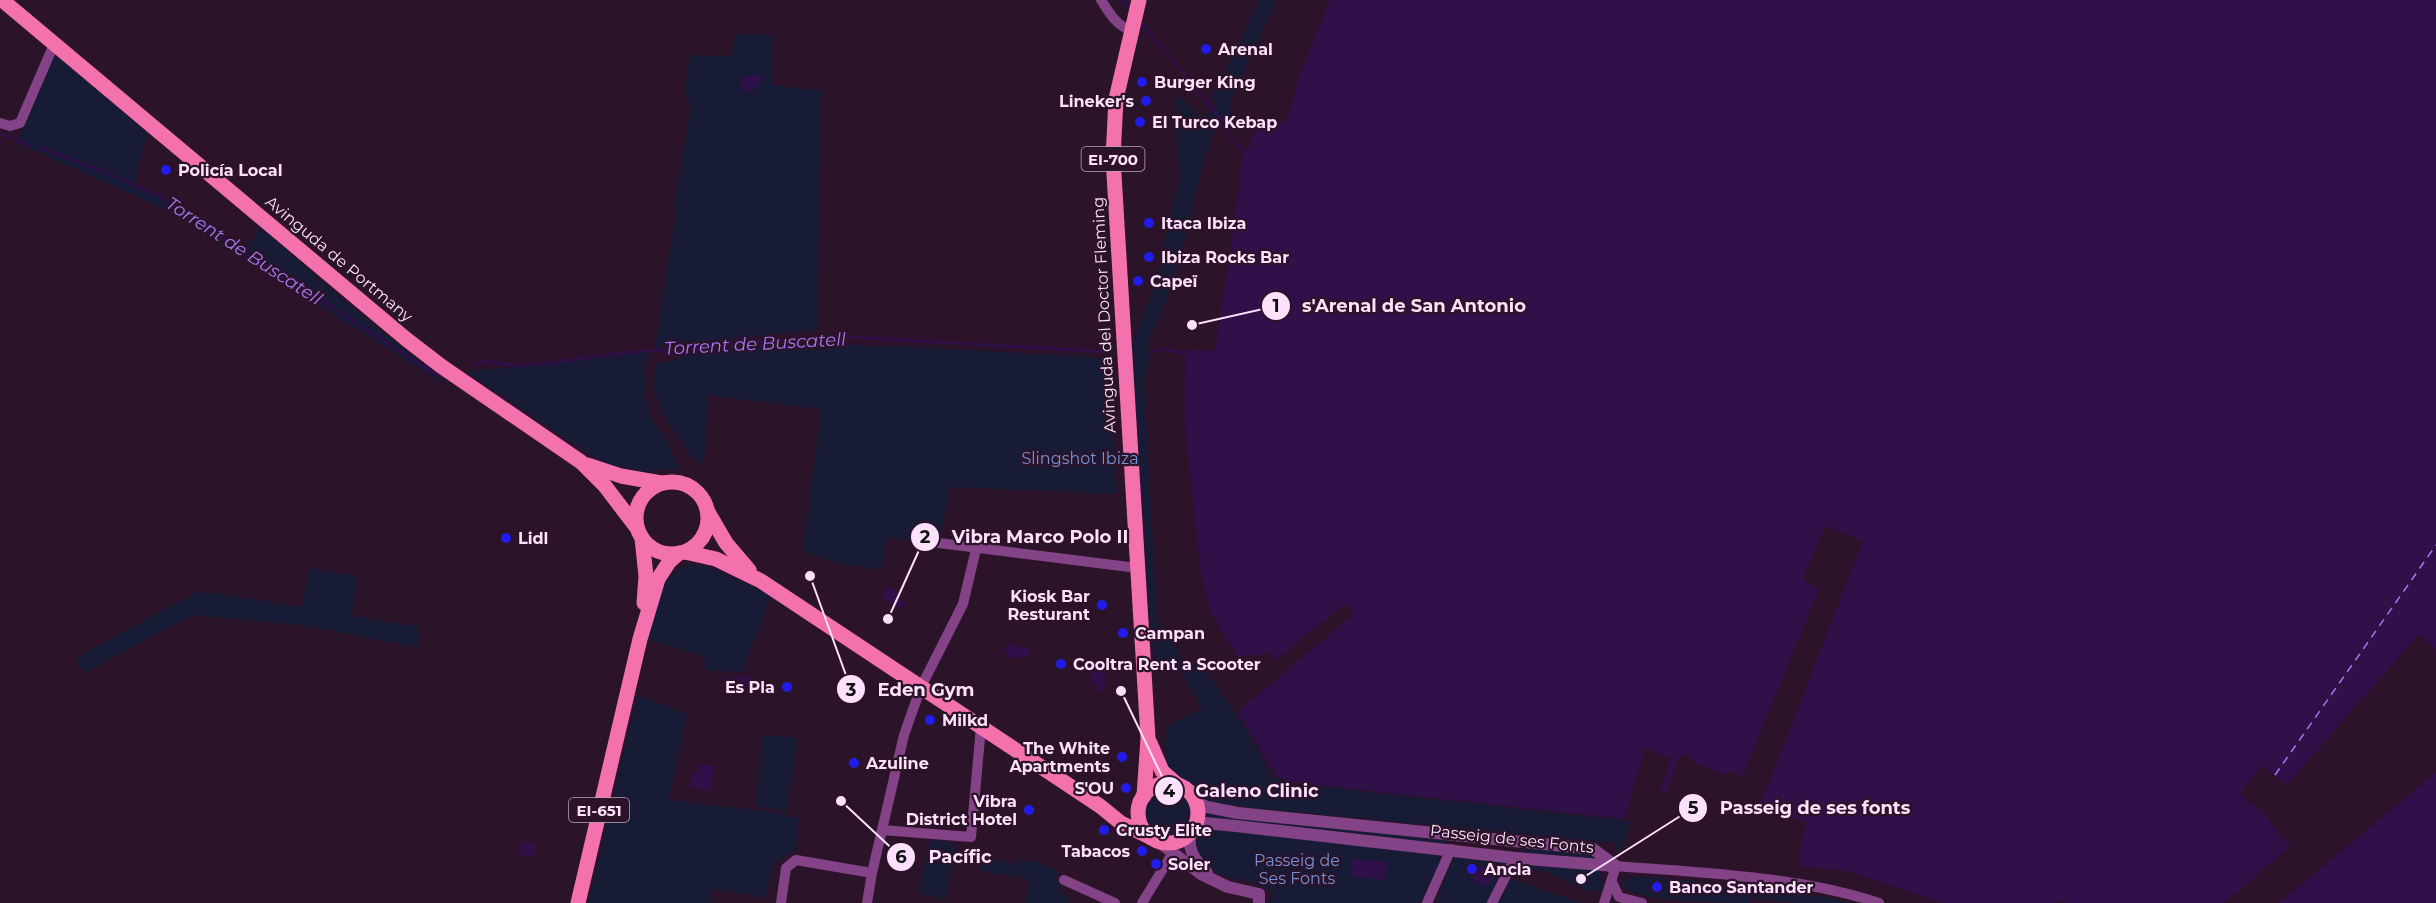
<svg xmlns="http://www.w3.org/2000/svg" width="2436" height="903" font-family="Montserrat,sans-serif">
<rect width="100%" height="100%" fill="#2b1429"/>
<g fill="#171b35">
<path d="M1260 0H1276L1229 104 1235 119 1211 133 1212 138C1201 164 1196 192 1190 219 1179 261 1168 305 1147 343L1150 353 1144 380 1157 620 1186 665H1201L1235 712 1273 776 1288 783 1630 821 1621 851 1615 850 1616 843 1210 804 1197 789 1175 775 1168 768 1165 761 1166 727 1202 708 1176 664 1157 672 1150 629 1132 344 1155 285 1172 207 1181 178 1174 115H1178L1174 103 1180 97 1201 119 1218 106 1211 97Z"/>
<path d="M735 33 774 36 771 85 822 91 819 159 818 330 655 347 676 212 673 211 691 106 685 95 689 55 732 56Z"/>
<path d="M56 53 147 133 134 185 159 196 243 249 262 228 341 298 438 376 446 385 165 209 17 143Z"/>
<path d="M816 344 913 347 1094 357 1113 362 1117 419 1112 420 1117 494 951 487 940 536 927 535 925 543 888 537 881 570 836 563 803 551 821 409 708 395 704 463 695 461 663 414 654 392 655 363 680 359 681 352Z"/>
<path d="M647 350 645 397 650 417 664 436 679 469 646 472 604 464 466 372Z"/>
<path d="M687 564 707 566 771 595 742 672 705 670 704 656 648 640C655 609 655 580 687 564Z"/>
<path d="M309 568 357 576 352 616 419 627 418 647 300 625 192 615 85 673 75 660 90 650 199 591 302 607Z"/>
<path d="M637 695 687 714 669 800 788 814V817L799 818 795 851 775 862 765 898 712 889 710 903H588Z"/>
<path d="M763 734 797 738 787 811 756 806Z"/>
<circle cx="1169" cy="813" r="23"/>
<path d="M1205 811 1449 840 1447 846 1205 820Z"/>
<path d="M1205 829 1438 852 1441 862 1424 903H1266L1273 895C1251 868 1208 893 1193 842L1197 834Z"/>
<path d="M930 839 957 845 945 899 918 893Z"/>
<path d="M1524 847 1591 852 1604 862 1524 854Z"/>
<path d="M982 856 1018 865V860L1037 862 1059 872 1055 879 1062 882 1058 891 1070 896 1067 903H1024L1030 879 979 870Z"/>
<path d="M1454 857 1509 863 1487 903H1442L1436 901Z"/>
<path d="M1520 861 1599 868 1604 890C1584 897 1560 873 1539 871 1530 870 1525 872 1515 869Z"/>
<path d="M1631 876 1739 884V887L1830 898 1851 903H1794L1750 897 1749 903C1727 903 1637 902 1624 887L1625 880Z"/>
<path d="M1509 878 1581 903H1497Z"/>
</g>
<g fill="#2f1048">
<path d="M1330 0H2436V650L2419 634 2287 785 2262 765 2240 794 2262 812 2290 847 2224 903H2067L2061 900 2056 903H1942L1847 871 1799 866V852L1807 822 1759 808 1863 541 1825 526 1802 580 1820 588 1742 776 1729 771 1726 775 1691 761 1692 758 1683 754 1679 757 1666 795 1660 792 1671 759 1645 748 1624 819 1290 782 1277 776 1237 712 1354 614 1345 603 1276 660 1271 653 1238 657 1210 612 1200 565 1186 434 1185 387 1187 349 1215 351 1238 196 1241 162 1262 116 1286 123 1298 79Z"/>
<path d="M757 74 762 76C760 85 754 90 746 92L740 87 743 77Z"/>
<path d="M887 586 899 593 898 598 905 603 901 609 881 596Z"/>
<path d="M1007 643 1030 649V655C1019 660 1010 660 1004 649Z"/>
<path d="M1092 670 1106 671 1104 692 1098 691V685H1091Z"/>
<path d="M754 676 755 687 724 689 723 678Z"/>
<path d="M700 764 715 766 710 791 689 787 692 772 698 773Z"/>
<path d="M2436 772V903H2279Z"/>
<path d="M520 841 536 843 535 857 518 854Z"/>
<path d="M1352 859 1387 862 1386 880 1351 877Z"/>
<circle cx="1483" cy="876" r="10"/>
</g>
<path fill="#2b1429" d="M2436 769V772L2279 903H2276Z"/>
<g fill="none" stroke-linecap="round" stroke-linejoin="round">
<g stroke="#2f1048" stroke-width="3">
<path d="M1122 0 1131 10"/>
<path d="M1141 22 1227 127 1230 137 1245 152"/>
<path d="M0 133 11 138"/>
<path d="M17 141 30 145"/>
<path d="M40 148 105 172 159 196 438 376"/>
<path d="M1153 352 1165 349 1187 354"/>
<path d="M474 366 483 361 523 366 642 351 830 336 1111 352"/>
</g>
<path stroke="#a777f4" stroke-width="1.5" stroke-dasharray="8 6" stroke-linecap="butt" d="M2275 775 2436 545"/>
<g stroke="#834386" stroke-width="10">
<path d="M1101 0C1109 12 1116 26 1131 30"/>
<path d="M0 123 10 126 20 123 54 44"/>
<path d="M931 542 1137 568"/>
<path d="M882 830 971 837 981 727"/>
<path d="M1064 880 1115 903"/>
<path d="M1612 882 1619 897 1642 903"/>
<path d="M781 903 786 868 796 860 872 873"/>
<path d="M867 903 872 873 904 735 921 687 963 604 976 549"/>
<path d="M1142 903 1172 854"/>
<path d="M1427 903 1451 849"/>
<path d="M1492 903 1515 858"/>
<path d="M1604 903 1616 866C1700 873 1799 876 1879 903"/>
</g>
<g stroke="#834386" stroke-width="12">
<path d="M1196 802 1207 807 1238 813 1593 849 1616 866"/>
<path d="M1194 829 1205 823 1236 826 1515 858 1614 866"/>
<path d="M1190 834C1188 852 1195 860 1207 873"/>
<path d="M1156 840 1201 874 1228 887 1259 894V903"/>
</g>
<g stroke="#f371ad" stroke-width="15">
<path d="M2 0 406 339 441 366 581 462 605 486 637 528"/>
<path d="M1139 0 1116 99 1113 158 1148 738 1144 796"/>
<path d="M588 465 621 476 661 483"/>
<circle cx="672" cy="518" r="36"/>
<path d="M708 512 726 543 749 570"/>
<path d="M642 538 646 576 644 603"/>
<path d="M685 552 716 559 761 581 1100 806 1121 823 1152 838"/>
<path d="M1150 743 1162 771 1179 786"/>
<circle cx="1168" cy="813" r="30"/>
<path d="M578 903 640 639 658 579 669 562 679 553"/>
</g>
</g>
<g fill="#201dec" stroke="#2b1429" stroke-width="2">
<circle cx="1206" cy="49" r="6"/>
<circle cx="1142" cy="82" r="6"/>
<circle cx="1146" cy="101" r="6"/>
<circle cx="1140" cy="122" r="6"/>
<circle cx="166" cy="170" r="6"/>
<circle cx="1149" cy="223" r="6"/>
<circle cx="1149" cy="257" r="6"/>
<circle cx="1138" cy="281" r="6"/>
<circle cx="506" cy="538" r="6"/>
<circle cx="1102" cy="605" r="6"/>
<circle cx="1123" cy="633" r="6"/>
<circle cx="1061" cy="664" r="6"/>
<circle cx="787" cy="687" r="6"/>
<circle cx="930" cy="720" r="6"/>
<circle cx="1122" cy="757" r="6"/>
<circle cx="854" cy="763" r="6"/>
<circle cx="1126" cy="788" r="6"/>
<circle cx="1029" cy="810" r="6"/>
<circle cx="1104" cy="830" r="6"/>
<circle cx="1142" cy="851" r="6"/>
<circle cx="1156" cy="864" r="6"/>
<circle cx="1472" cy="869" r="6"/>
<circle cx="1657" cy="887" r="6"/>
</g>
<g text-anchor="middle" dominant-baseline="central" stroke-width="4.5" stroke-linejoin="round" paint-order="stroke">
<g fill="#2b1429" stroke="#bda4bd" stroke-width="1.5">
<rect x="1081.5" y="147" width="63" height="24" rx="4.5"/>
<rect x="569" y="798" width="60" height="24" rx="4.5"/>
</g>
<g font-size="15" font-weight="bold" fill="#fce1fc">
<text x="1113" y="159">EI-700</text>
<text x="599" y="810">EI-651</text>
</g>
<g font-size="16" font-weight="bold" fill="#fce1fc" stroke="#2b1429" text-anchor="start">
<text x="1218" y="49">Arenal</text>
<text x="1154" y="82">Burger King</text>
<text x="1134" y="101" text-anchor="end">Lineker's</text>
<text x="1152" y="122">El Turco Kebap</text>
<text x="178" y="170">Policía Local</text>
<text x="1161" y="223">Itaca Ibiza</text>
<text x="1161" y="257">Ibiza Rocks Bar</text>
<text x="1150" y="281">Capeï</text>
<text x="518" y="538">Lidl</text>
<text x="1090" y="596" text-anchor="end">Kiosk Bar<tspan x="1090" dy="18">Resturant</tspan></text>
<text x="1135" y="633">Campan</text>
<text x="1073" y="664">Cooltra Rent a Scooter</text>
<text x="775" y="687" text-anchor="end">Es Pla</text>
<text x="942" y="720">Milkd</text>
<text x="1110" y="748" text-anchor="end">The White<tspan x="1110" dy="18">Apartments</tspan></text>
<text x="866" y="763">Azuline</text>
<text x="1114" y="788" text-anchor="end">S'OU</text>
<text x="1017" y="801" text-anchor="end">Vibra<tspan x="1017" dy="18">District Hotel</tspan></text>
<text x="1116" y="830">Crusty Elite</text>
<text x="1130" y="851" text-anchor="end">Tabacos</text>
<text x="1168" y="864">Soler</text>
<text x="1484" y="869">Ancla</text>
<text x="1669" y="887">Banco Santander</text>
</g>
<g font-size="16" fill="#fce1fc" stroke="#2b1429">
<text transform="translate(339 259) rotate(40)">Avinguda de Portmany</text>
<text transform="translate(1104 315) rotate(-93)">Avinguda del Doctor Fleming</text>
<text transform="translate(1512 839) rotate(6)">Passeig de ses Fonts</text>
</g>
<g font-size="16" fill="#7193d8" stroke="#2b1429">
<text x="1080" y="458">Slingshot Ibiza</text>
<text x="1297" y="860">Passeig de<tspan x="1297" dy="18">Ses Fonts</tspan></text>
</g>
<g font-size="18" font-style="italic" fill="#a777f4" stroke="#2b1429">
<text transform="translate(244 251) rotate(33)">Torrent de Buscatell</text>
<text transform="translate(755 344) rotate(-3)">Torrent de Buscatell</text>
</g>
</g>
<path fill="none" stroke="#fce1fc" stroke-width="2" d="M1192 325L1276 306M888 619L925 537M810 576L851 689M1121 691L1169 791M1581 879L1693 808M841 801L901 857"/>
<g fill="#fce1fc" stroke="#2b1429" stroke-width="2">
<circle cx="1192" cy="325" r="6"/>
<circle cx="888" cy="619" r="6"/>
<circle cx="810" cy="576" r="6"/>
<circle cx="1121" cy="691" r="6"/>
<circle cx="1581" cy="879" r="6"/>
<circle cx="841" cy="801" r="6"/>
<circle cx="1276" cy="306" r="15"/>
<circle cx="925" cy="537" r="15"/>
<circle cx="851" cy="689" r="15"/>
<circle cx="1169" cy="791" r="15"/>
<circle cx="1693" cy="808" r="15"/>
<circle cx="901" cy="857" r="15"/>
</g>
<g font-size="18" text-anchor="middle" font-weight="bold" fill="#111">
<text x="1276" y="312">1</text>
<text x="925" y="543">2</text>
<text x="851" y="696">3</text>
<text x="1169" y="797">4</text>
<text x="1693" y="814">5</text>
<text x="901" y="863">6</text>
</g>
<g font-size="18" text-anchor="middle" font-weight="bold" fill="#fce1fc" stroke="#2b1429" stroke-width="4.5" stroke-linejoin="round" paint-order="stroke">
<text x="1414" y="312">s'Arenal de San Antonio</text>
<text x="1040" y="543">Vibra Marco Polo II</text>
<text x="926" y="696">Eden Gym</text>
<text x="1257" y="797">Galeno Clinic</text>
<text x="1815" y="814">Passeig de ses fonts</text>
<text x="960" y="863">Pacífic</text>
</g>
</svg>
